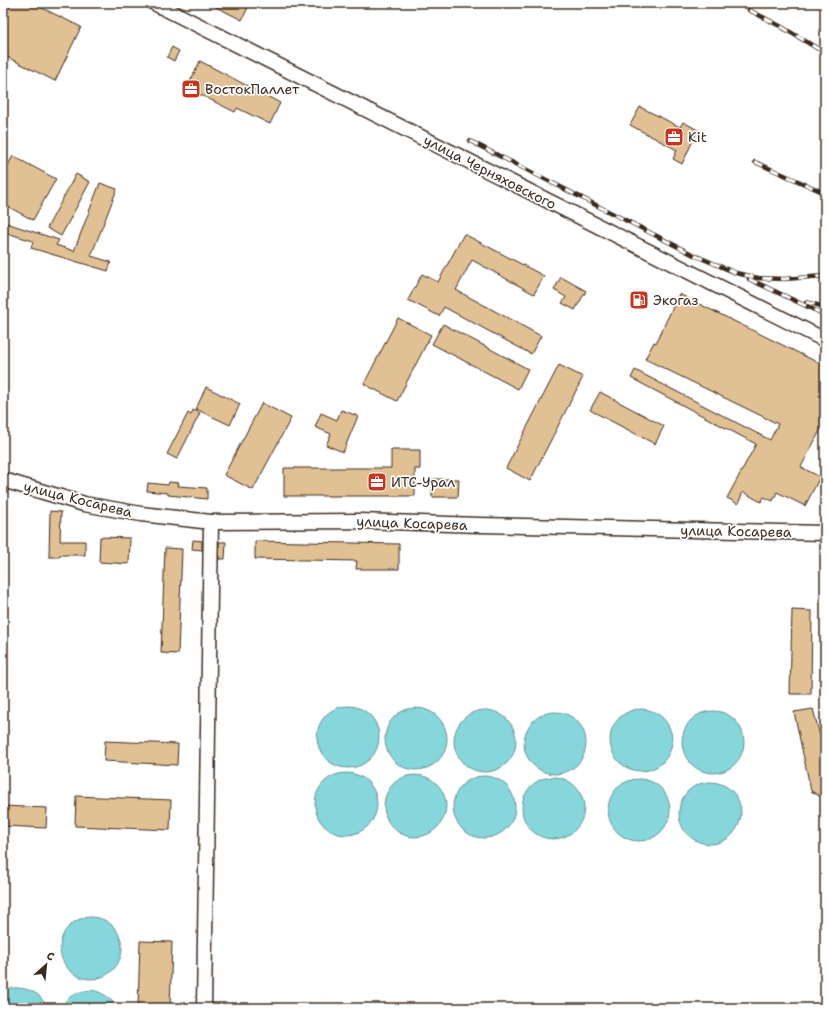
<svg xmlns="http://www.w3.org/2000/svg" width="828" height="1011" font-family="'Shantell Sans',sans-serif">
<rect width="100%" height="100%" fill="#fff"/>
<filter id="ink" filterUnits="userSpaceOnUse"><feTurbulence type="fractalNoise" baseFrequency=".025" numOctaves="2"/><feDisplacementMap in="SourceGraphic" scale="8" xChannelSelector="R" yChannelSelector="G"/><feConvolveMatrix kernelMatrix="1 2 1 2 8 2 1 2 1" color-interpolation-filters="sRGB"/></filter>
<g filter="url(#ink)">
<g fill="#86d7dc" stroke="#689290">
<circle cx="348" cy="737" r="31"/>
<circle cx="416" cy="739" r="31"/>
<circle cx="641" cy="740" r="31"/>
<circle cx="485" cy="741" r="31"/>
<circle cx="713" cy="742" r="31"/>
<circle cx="555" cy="743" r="31"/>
<circle cx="346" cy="804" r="31"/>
<circle cx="415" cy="806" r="31"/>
<circle cx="484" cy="807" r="31"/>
<circle cx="553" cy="808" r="31"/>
<circle cx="639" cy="810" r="31"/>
<circle cx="710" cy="813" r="31"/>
<circle cx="91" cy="948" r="31"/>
<path d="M11 988C26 987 42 992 46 1008H3V991Z"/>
<path d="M92 990C104 993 111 998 117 1008H61C68 995 78 991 92 990Z"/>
</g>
<g fill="#e1c094" stroke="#3b2a1e">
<path d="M8 3H32L81 27 55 81 3 55V13Z"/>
<path d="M208 3H250L242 20Z"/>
<path d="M172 47 179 51 174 61 167 57Z"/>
<path d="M200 61 280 103 270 124 237 108 235 112 187 88Z"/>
<path d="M640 107 680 127 683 122 698 130 682 164 673 159 677 150 630 125Z"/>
<path d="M13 156 56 179 33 220 3 204V174Z"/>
<path d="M76 174 90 182 61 236 47 228Z"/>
<path d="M100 183 117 189 91 256 111 262 108 271 31 248 33 241 3 232V222L59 240 56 245 74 251Z"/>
<path d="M464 234 544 276 534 294 472 260 456 290 541 336 531 354 444 307 439 316 408 300 422 274 438 282Z"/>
<path d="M561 277 586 291 575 310 562 303 566 297 554 290Z"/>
<path d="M679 294 825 366V421L801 467 820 477 805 506 777 492 773 501 764 497 761 502 743 492 738 504 727 498 756 444 631 378 635 370 770 440 778 424 645 359 654 342 656 343Z"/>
<path d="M398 318 431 335 397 401 364 384Z"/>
<path d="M443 324 528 369 518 389 432 344Z"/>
<path d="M559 365 583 377 530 481 506 468Z"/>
<path d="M206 387 240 404 230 425 196 409Z"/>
<path d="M600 392 664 426 655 444 590 410Z"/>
<path d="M262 403 291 418 253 490 224 475Z"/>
<path d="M193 410 200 413 177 459 167 454 188 413 191 415Z"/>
<path d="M341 410 358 416 343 452 326 445 331 434 315 427 321 413 337 420Z"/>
<path d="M391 450H420V469H415V496H284V468H391Z"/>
<path d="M432 479H459L458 497H432Z"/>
<path d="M169 482 179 483 178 486 207 488V499L168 495V493L147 491 148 483 168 485Z"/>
<path d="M50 511 61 512 60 541H85V555H59V557H49Z"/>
<path d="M100 537 130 538 129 564 99 562Z"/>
<path d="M193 540 202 541V550L192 549Z"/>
<path d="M255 541 399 544V569H356L357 561 255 559Z"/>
<path d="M219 542H226L225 559H219Z"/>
<path d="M165 548 182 549 178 654 161 653Z"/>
<path d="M792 610 812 611 811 694H790Z"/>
<path d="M813 709 824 751H825V799L811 791 794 712Z"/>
<path d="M105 741 178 744 177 765 104 761Z"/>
<path d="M76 796 171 800 170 830 75 826Z"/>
<path d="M3 806 47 808 46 828 3 826Z"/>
<path d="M140 941 172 942 170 1008H138Z"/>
</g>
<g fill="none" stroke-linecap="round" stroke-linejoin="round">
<g stroke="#3b2a1e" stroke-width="17">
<g id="minor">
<path d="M154 3 825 340"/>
<path d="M3 480 84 504 141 514 211 522 360 521 479 525 825 533"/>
<path d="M204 1008 211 522"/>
</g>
</g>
<use href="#minor" stroke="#fff" stroke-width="14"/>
<g stroke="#3b2a1e" stroke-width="4.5">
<g id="rail">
<path d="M749 10 780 26 825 53"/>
<path d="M470 141 694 255 736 273 758 278 784 279 825 276"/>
<path d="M755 162 825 193"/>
<path d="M749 279 825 315"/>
<path d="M806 302 825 307"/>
</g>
</g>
<use href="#rail" stroke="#fff" stroke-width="3" stroke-dasharray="9" stroke-linecap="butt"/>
</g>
</g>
<defs>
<g id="office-square" transform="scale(1)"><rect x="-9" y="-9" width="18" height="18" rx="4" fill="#c8321e" stroke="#fff"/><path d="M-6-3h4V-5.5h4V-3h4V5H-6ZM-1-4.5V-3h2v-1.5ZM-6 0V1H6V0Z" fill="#fff"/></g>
<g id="fuel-square" transform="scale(1)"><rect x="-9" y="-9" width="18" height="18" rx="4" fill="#c8321e" stroke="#fff"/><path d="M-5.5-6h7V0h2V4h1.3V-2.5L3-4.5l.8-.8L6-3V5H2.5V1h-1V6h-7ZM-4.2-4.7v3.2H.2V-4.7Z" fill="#fff"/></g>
</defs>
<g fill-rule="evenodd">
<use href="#office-square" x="191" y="89"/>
<use href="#office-square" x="674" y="137"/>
<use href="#fuel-square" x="639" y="300"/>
<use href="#office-square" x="377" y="482"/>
</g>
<g text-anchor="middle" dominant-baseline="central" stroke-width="3.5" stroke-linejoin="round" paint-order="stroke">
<g font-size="14" fill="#3b2a1e" stroke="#fff" text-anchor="start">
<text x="205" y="89">ВостокПаллет</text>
<text x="688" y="137">Kit</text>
<text x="653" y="300">Экогаз</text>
<text x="391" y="482">ИТС-Урал</text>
</g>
<g font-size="14" fill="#3b2a1e" stroke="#fff">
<text transform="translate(490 172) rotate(27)">улица Черняховского</text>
<text transform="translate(78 499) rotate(14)">улица Косарева</text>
<text transform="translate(412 523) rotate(2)">улица Косарева</text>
<text transform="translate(736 531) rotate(1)">улица Косарева</text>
</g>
</g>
<rect width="828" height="1011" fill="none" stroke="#fff" stroke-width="16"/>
<rect x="8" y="8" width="812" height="995" fill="none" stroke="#3b2a1e" stroke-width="1.5" filter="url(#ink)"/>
<g transform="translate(46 965) rotate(27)" stroke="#ffffff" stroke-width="3" paint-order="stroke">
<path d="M0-3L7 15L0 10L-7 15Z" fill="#3b2a1e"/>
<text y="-6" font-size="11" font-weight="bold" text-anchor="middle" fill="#3b2a1e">С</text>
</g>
</svg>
